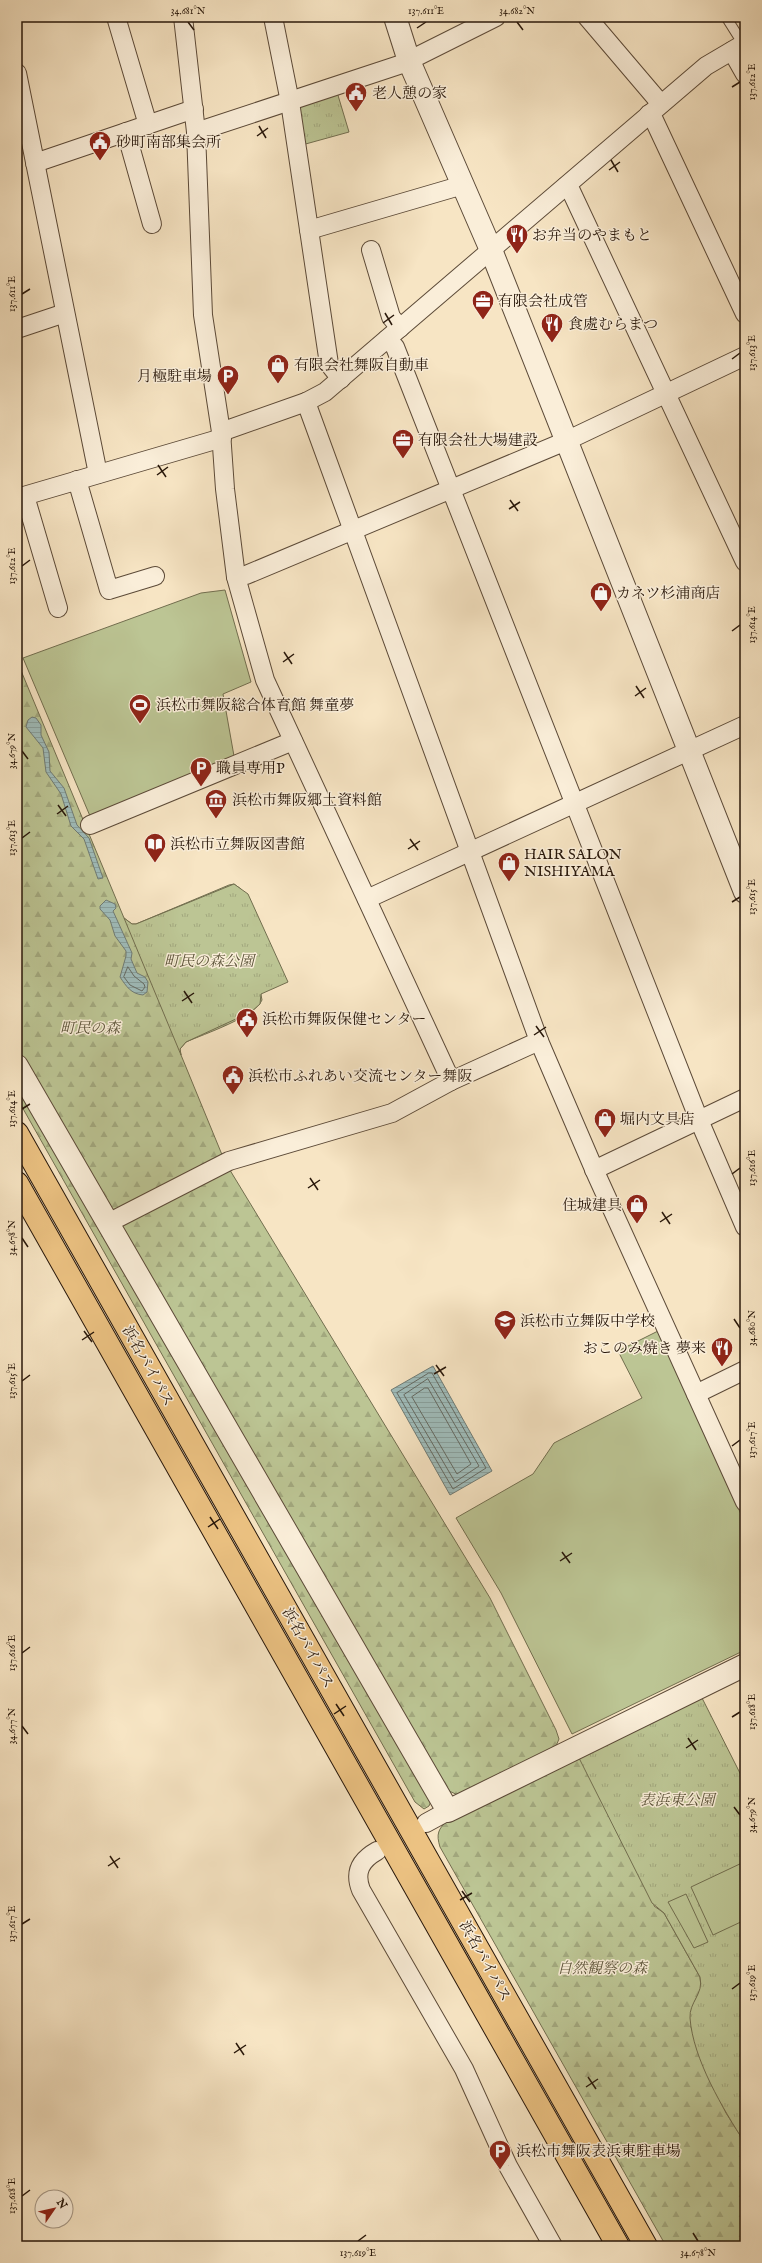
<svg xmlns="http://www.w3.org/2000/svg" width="762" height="2263" font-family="'IM FELL English','Noto Serif JP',serif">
<defs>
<pattern id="forest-firs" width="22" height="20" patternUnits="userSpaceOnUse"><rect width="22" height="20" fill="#bcc594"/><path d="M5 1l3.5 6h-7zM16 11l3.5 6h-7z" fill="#a2a87e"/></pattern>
<pattern id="park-tufts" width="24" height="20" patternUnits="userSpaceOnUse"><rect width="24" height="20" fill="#bcc594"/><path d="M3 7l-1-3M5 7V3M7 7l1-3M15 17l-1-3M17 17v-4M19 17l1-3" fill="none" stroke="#a2a87e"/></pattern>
<pattern id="water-rules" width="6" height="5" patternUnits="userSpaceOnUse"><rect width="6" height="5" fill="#9fbdbc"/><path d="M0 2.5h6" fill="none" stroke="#89a2a0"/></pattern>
</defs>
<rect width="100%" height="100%" fill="#f7e5c4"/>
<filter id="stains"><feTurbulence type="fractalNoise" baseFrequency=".005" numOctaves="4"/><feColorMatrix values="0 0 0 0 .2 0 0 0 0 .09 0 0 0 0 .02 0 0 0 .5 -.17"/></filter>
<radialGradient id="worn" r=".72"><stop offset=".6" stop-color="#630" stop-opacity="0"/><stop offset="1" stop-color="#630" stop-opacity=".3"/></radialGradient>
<g fill="url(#forest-firs)" stroke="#726e4f">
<path d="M17 661 124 918 132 924H136L229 885 234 884 241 889 262 1000C255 1017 204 1034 186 1042L180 1049 181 1055 225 1162 490 1598 556 1730 559 1739 556 1746 458 1795 449 1791 442 1784 17 1049V910L20 903 17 886Z"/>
<path d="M17 1083 431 1801 429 1806 424 1809 415 1802 17 1098Z"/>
<path d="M688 1702 654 1906 664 1913 700 1977 701 1988 694 2003 691 2027 705 2070 726 2113 745 2143V2246H666L440 1847C436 1834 438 1829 448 1820Z"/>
</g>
<g fill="url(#park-tufts)" stroke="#726e4f">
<path d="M337 92 349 132 302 145 299 105Z"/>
<path d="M234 884 248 894 288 982 261 994 260 1004 251 1012 186 1042 180 1049 181 1055 124 918 132 924H136Z"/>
<path d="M701 1696 745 1783V2143C723 2109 693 2059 690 2018 689 2002 704 1994 700 1977L664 1913 652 1903 578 1756Z"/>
</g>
<g fill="#bcc594" stroke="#726e4f">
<path d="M225 590 251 682 223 694 234 756 90 816 23 658 201 593Z"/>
<path d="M658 1331 745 1523V1650L572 1734 501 1593 456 1518 533 1474 554 1443 642 1398 618 1351Z"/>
<path d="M744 1862 745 1920 713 1935 691 1887Z"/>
<path d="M686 1894 708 1942 694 1948 668 1902Z"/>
</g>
<g fill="url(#water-rules)" stroke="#6f7b75">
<path d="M32 717 36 718 41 725V735L49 752 50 771 64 788 77 825 89 838 103 878 98 879 84 839 71 826 61 794 46 772 43 748 26 727 28 720Z"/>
<path d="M106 900 115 904 116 908 113 911 132 953 131 959 137 973 145 977 148 982 147 992 143 995C131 994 126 986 120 977L126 956V951L115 936 110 920 100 909V906Z"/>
<path d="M433 1366 492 1471 450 1495 391 1390Z"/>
</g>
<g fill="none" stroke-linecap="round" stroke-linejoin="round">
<g stroke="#646a63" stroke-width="1">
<path d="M128 967 134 976 144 984 145 987 142 991 130 985 124 977Z"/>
<path d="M429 1373H432L486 1468 453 1489 397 1393Z"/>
<path d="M428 1379 479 1466 455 1482 404 1395Z"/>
<path d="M425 1388H428L471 1464 457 1474 412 1397Z"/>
</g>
<g stroke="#5c4a38" stroke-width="11">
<path id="service" d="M726 17 743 44"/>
</g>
<g stroke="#5c4a38" stroke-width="20">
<g id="minor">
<path d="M116 17 148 125"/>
<path d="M183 17 196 132 203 315 221 432 225 489 236 577 265 680 451 1081"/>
<path d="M273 17 290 102 329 364 341 379"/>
<path d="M587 17 661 104"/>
<path d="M732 51 745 74"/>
<path d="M17 73 98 474"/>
<path d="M649 114 654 120 745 314"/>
<path d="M126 132 152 224"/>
<path d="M196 132 402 64 496 17"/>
<path d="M35 163 194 109"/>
<path d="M566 186 571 191 745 562"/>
<path d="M309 230 463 185"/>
<path d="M371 250 391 317 400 328"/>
<path d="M17 329 65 313"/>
<path d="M387 339 395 347 699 1120 745 1227"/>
<path d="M306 402 539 1041 597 1176 745 1502"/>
<path d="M221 432 306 402 325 392 706 66 745 43"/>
<path d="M77 480 109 590 155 576"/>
<path d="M25 496 58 608"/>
<path d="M17 498 222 438"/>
<path d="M236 577 246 575 566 441 745 356"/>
<path d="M90 825 293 741"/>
<path d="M367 899 745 725"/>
<path d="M594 1170 745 1098"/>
<path d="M108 1223 229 1161 392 1113 451 1081 539 1041"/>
<path d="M696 1394 745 1370"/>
<path d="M426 1823 448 1811"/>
<path d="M377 1851C361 1860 354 1872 361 1890L464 2069 508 2166 553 2246"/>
</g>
</g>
<g stroke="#5c4a38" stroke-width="24">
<g id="tertiary">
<path d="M395 17 409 61 491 250 745 892"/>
<path d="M17 1066 448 1811 745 1665"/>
</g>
</g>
<g stroke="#28170a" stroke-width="24">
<g id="motorway">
<path d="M17 1133 646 2246"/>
<path d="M17 1183 618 2246"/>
</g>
</g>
<use href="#service" stroke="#faeed9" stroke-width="9"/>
<use href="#minor" stroke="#faeed9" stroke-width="18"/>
<use href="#tertiary" stroke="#faeed9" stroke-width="22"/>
<use href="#motorway" stroke="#ecc282" stroke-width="22"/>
</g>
<path fill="none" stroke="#28170a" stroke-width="1.5" d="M188 22 194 30M517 22 523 30M417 28 426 22M732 87 740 82M259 126 266 138M257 136 268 128M611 160 618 172M609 170 620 162M22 294 30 289M385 313 392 325M383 323 394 315M732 359 740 353M158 465 166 477M157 475 168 467M510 500 518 511M509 509 520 502M22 566 30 560M732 631 740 625M284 652 292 664M283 662 294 654M636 686 644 698M635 696 646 688M22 751 28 759M58 805 66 816M57 814 68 806M22 838 30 832M410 839 418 850M408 849 420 841M732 902 740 897M184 991 192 1003M182 1001 194 993M536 1026 544 1037M534 1035 546 1027M22 1109 30 1104M732 1174 740 1168M310 1178 318 1190M308 1188 320 1180M662 1212 670 1224M660 1222 672 1214M22 1238 28 1247M734 1319 740 1328M84 1331 92 1342M82 1340 94 1332M436 1365 444 1376M434 1374 446 1367M22 1381 30 1375M732 1446 740 1440M210 1517 218 1529M208 1527 220 1519M562 1552 570 1563M560 1561 572 1553M22 1653 30 1647M336 1704 344 1716M334 1714 346 1706M732 1717 740 1712M22 1726 28 1734M688 1738 696 1750M686 1748 698 1740M734 1807 740 1815M110 1856 118 1868M108 1866 120 1858M462 1891 470 1902M460 1900 472 1893M22 1924 30 1919M732 1989 740 1983M236 2043 244 2055M234 2053 246 2045M588 2077 596 2089M586 2087 598 2079M22 2196 30 2190M693 2233 698 2241M358 2241 366 2235"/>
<defs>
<g id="civic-pin" transform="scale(1.15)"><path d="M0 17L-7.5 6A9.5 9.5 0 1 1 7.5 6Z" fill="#8f2418" stroke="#faeed9"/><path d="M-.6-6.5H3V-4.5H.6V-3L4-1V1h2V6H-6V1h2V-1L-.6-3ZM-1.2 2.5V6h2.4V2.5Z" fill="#fff"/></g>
<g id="restaurant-pin" transform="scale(1.15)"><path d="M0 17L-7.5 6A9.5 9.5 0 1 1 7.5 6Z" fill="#8f2418" stroke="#faeed9"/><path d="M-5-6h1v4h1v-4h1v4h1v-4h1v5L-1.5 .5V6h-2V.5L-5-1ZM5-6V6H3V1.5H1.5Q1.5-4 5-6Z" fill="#fff"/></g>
<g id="office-pin" transform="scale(1.15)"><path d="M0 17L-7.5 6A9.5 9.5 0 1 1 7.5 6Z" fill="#8f2418" stroke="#faeed9"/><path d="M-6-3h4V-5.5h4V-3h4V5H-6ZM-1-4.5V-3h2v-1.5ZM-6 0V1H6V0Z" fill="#fff"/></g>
<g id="shop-pin" transform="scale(1.15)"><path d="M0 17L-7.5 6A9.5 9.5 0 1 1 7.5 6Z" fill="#8f2418" stroke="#faeed9"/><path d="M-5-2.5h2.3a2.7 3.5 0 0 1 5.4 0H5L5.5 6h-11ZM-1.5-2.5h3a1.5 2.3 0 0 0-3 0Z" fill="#fff"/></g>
<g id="parking-pin" transform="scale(1.15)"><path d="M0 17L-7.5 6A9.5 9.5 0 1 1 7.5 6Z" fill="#8f2418" stroke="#faeed9"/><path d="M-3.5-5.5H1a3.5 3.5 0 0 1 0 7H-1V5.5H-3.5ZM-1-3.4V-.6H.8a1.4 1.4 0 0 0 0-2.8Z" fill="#fff"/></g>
<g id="stadium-pin" transform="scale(1.15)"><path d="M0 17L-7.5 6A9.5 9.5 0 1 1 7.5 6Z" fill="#8f2418" stroke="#faeed9"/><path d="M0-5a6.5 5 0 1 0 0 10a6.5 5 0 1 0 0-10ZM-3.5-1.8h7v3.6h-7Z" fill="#fff"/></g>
<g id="museum-pin" transform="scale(1.15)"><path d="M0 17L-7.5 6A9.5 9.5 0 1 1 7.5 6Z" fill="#8f2418" stroke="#faeed9"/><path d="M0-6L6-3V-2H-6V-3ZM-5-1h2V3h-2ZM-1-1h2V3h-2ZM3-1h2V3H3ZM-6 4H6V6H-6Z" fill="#fff"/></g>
<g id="library-pin" transform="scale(1.15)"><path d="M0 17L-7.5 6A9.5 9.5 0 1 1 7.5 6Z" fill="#8f2418" stroke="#faeed9"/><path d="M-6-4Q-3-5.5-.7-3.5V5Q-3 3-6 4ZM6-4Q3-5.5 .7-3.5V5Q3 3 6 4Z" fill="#fff"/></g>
<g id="school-pin" transform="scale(1.15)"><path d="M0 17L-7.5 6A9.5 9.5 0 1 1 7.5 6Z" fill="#8f2418" stroke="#faeed9"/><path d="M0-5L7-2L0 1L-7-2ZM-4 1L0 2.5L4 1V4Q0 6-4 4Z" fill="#fff"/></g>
</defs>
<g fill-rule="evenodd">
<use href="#civic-pin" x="356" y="93"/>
<use href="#civic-pin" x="100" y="142"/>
<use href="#restaurant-pin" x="517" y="235"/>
<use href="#office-pin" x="483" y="301"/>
<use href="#restaurant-pin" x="552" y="324"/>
<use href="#shop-pin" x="278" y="365"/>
<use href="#parking-pin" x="228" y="376"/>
<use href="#office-pin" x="403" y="440"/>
<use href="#shop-pin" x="601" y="593"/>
<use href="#stadium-pin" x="140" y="705"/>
<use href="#parking-pin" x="201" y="768"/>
<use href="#museum-pin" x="216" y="800"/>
<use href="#library-pin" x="155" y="844"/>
<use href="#shop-pin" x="509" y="863"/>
<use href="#civic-pin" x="247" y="1019"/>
<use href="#civic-pin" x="233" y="1076"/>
<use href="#shop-pin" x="605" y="1119"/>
<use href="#shop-pin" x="637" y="1205"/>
<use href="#school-pin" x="505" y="1321"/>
<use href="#restaurant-pin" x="722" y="1348"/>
<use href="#parking-pin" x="500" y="2151"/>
</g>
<g text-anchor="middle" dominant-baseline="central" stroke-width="3" stroke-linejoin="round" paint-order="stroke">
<g font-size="15" fill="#28170a" stroke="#faeed9" text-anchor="start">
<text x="372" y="93">老人憩の家</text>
<text x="116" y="142">砂町南部集会所</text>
<text x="532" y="235">お弁当のやまもと</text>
<text x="498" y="301">有限会社成管</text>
<text x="568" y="324">食處むらまつ</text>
<text x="294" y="365">有限会社舞阪自動車</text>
<text x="212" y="376" text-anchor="end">月極駐車場</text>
<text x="418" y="440">有限会社大場建設</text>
<text x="616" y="593">カネツ杉浦商店</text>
<text x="156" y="705">浜松市舞阪総合体育館 舞童夢</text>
<text x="216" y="768">職員専用P</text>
<text x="232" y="800">浜松市舞阪郷土資料館</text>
<text x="170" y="844">浜松市立舞阪図書館</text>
<text x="524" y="854">HAIR SALON<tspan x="524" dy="17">NISHIYAMA</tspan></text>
<text x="262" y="1019">浜松市舞阪保健センター</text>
<text x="248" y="1076">浜松市ふれあい交流センター舞阪</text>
<text x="620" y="1119">堀内文具店</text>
<text x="622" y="1205" text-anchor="end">住城建具</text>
<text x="520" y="1321">浜松市立舞阪中学校</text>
<text x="706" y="1348" text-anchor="end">おこのみ焼き 夢来</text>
<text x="516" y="2151">浜松市舞阪表浜東駐車場</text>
</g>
<g font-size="15" font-style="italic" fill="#5c543a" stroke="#faeed9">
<text x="209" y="961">町民の森公園</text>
<text x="90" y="1028">町民の森</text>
<text x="677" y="1800">表浜東公園</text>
<text x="602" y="1968">自然観察の森</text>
</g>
<g font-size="15" fill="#28170a" stroke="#faeed9">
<text transform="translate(148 1366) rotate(61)">浜名バイパス</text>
<text transform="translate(308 1648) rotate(61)">浜名バイパス</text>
<text transform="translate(485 1961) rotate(61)">浜名バイパス</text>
</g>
</g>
<rect width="762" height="2263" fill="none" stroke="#f7e5c4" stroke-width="44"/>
<g transform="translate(54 2209) rotate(56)"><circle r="19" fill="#faeed9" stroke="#a69886"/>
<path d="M0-3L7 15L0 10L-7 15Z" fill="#8f2418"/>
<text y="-6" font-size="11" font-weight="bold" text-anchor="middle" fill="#28170a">N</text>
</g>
<rect x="22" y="22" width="718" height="2219" fill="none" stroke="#28170a" stroke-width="1.5"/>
<g font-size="10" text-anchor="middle" fill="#28170a">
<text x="188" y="14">34.681°N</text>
<text x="426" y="14">137.611°E</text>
<text x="517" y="14">34.682°N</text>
<text transform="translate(751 82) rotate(-90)" y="4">137.612°E</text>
<text transform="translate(11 294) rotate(-90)" y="4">137.611°E</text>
<text transform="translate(751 353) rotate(-90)" y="4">137.613°E</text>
<text transform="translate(11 566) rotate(-90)" y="4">137.612°E</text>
<text transform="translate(751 625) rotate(-90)" y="4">137.614°E</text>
<text transform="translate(11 751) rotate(-90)" y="4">34.679°N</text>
<text transform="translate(11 838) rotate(-90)" y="4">137.613°E</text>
<text transform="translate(751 897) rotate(-90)" y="4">137.615°E</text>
<text transform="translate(11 1109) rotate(-90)" y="4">137.614°E</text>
<text transform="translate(751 1168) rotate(-90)" y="4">137.616°E</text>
<text transform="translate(11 1238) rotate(-90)" y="4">34.678°N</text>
<text transform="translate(751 1328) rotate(-90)" y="4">34.680°N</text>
<text transform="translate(11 1381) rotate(-90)" y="4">137.615°E</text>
<text transform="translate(751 1440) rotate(-90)" y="4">137.617°E</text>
<text transform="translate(11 1653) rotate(-90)" y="4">137.616°E</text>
<text transform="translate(751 1712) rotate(-90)" y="4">137.618°E</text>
<text transform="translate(11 1726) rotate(-90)" y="4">34.677°N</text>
<text transform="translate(751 1815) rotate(-90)" y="4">34.679°N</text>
<text transform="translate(11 1924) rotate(-90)" y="4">137.617°E</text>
<text transform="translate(751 1983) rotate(-90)" y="4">137.619°E</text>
<text transform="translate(11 2196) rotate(-90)" y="4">137.618°E</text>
<text x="358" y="2256">137.619°E</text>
<text x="698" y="2256">34.678°N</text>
</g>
<rect width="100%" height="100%" filter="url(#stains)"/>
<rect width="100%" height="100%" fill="url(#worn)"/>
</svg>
